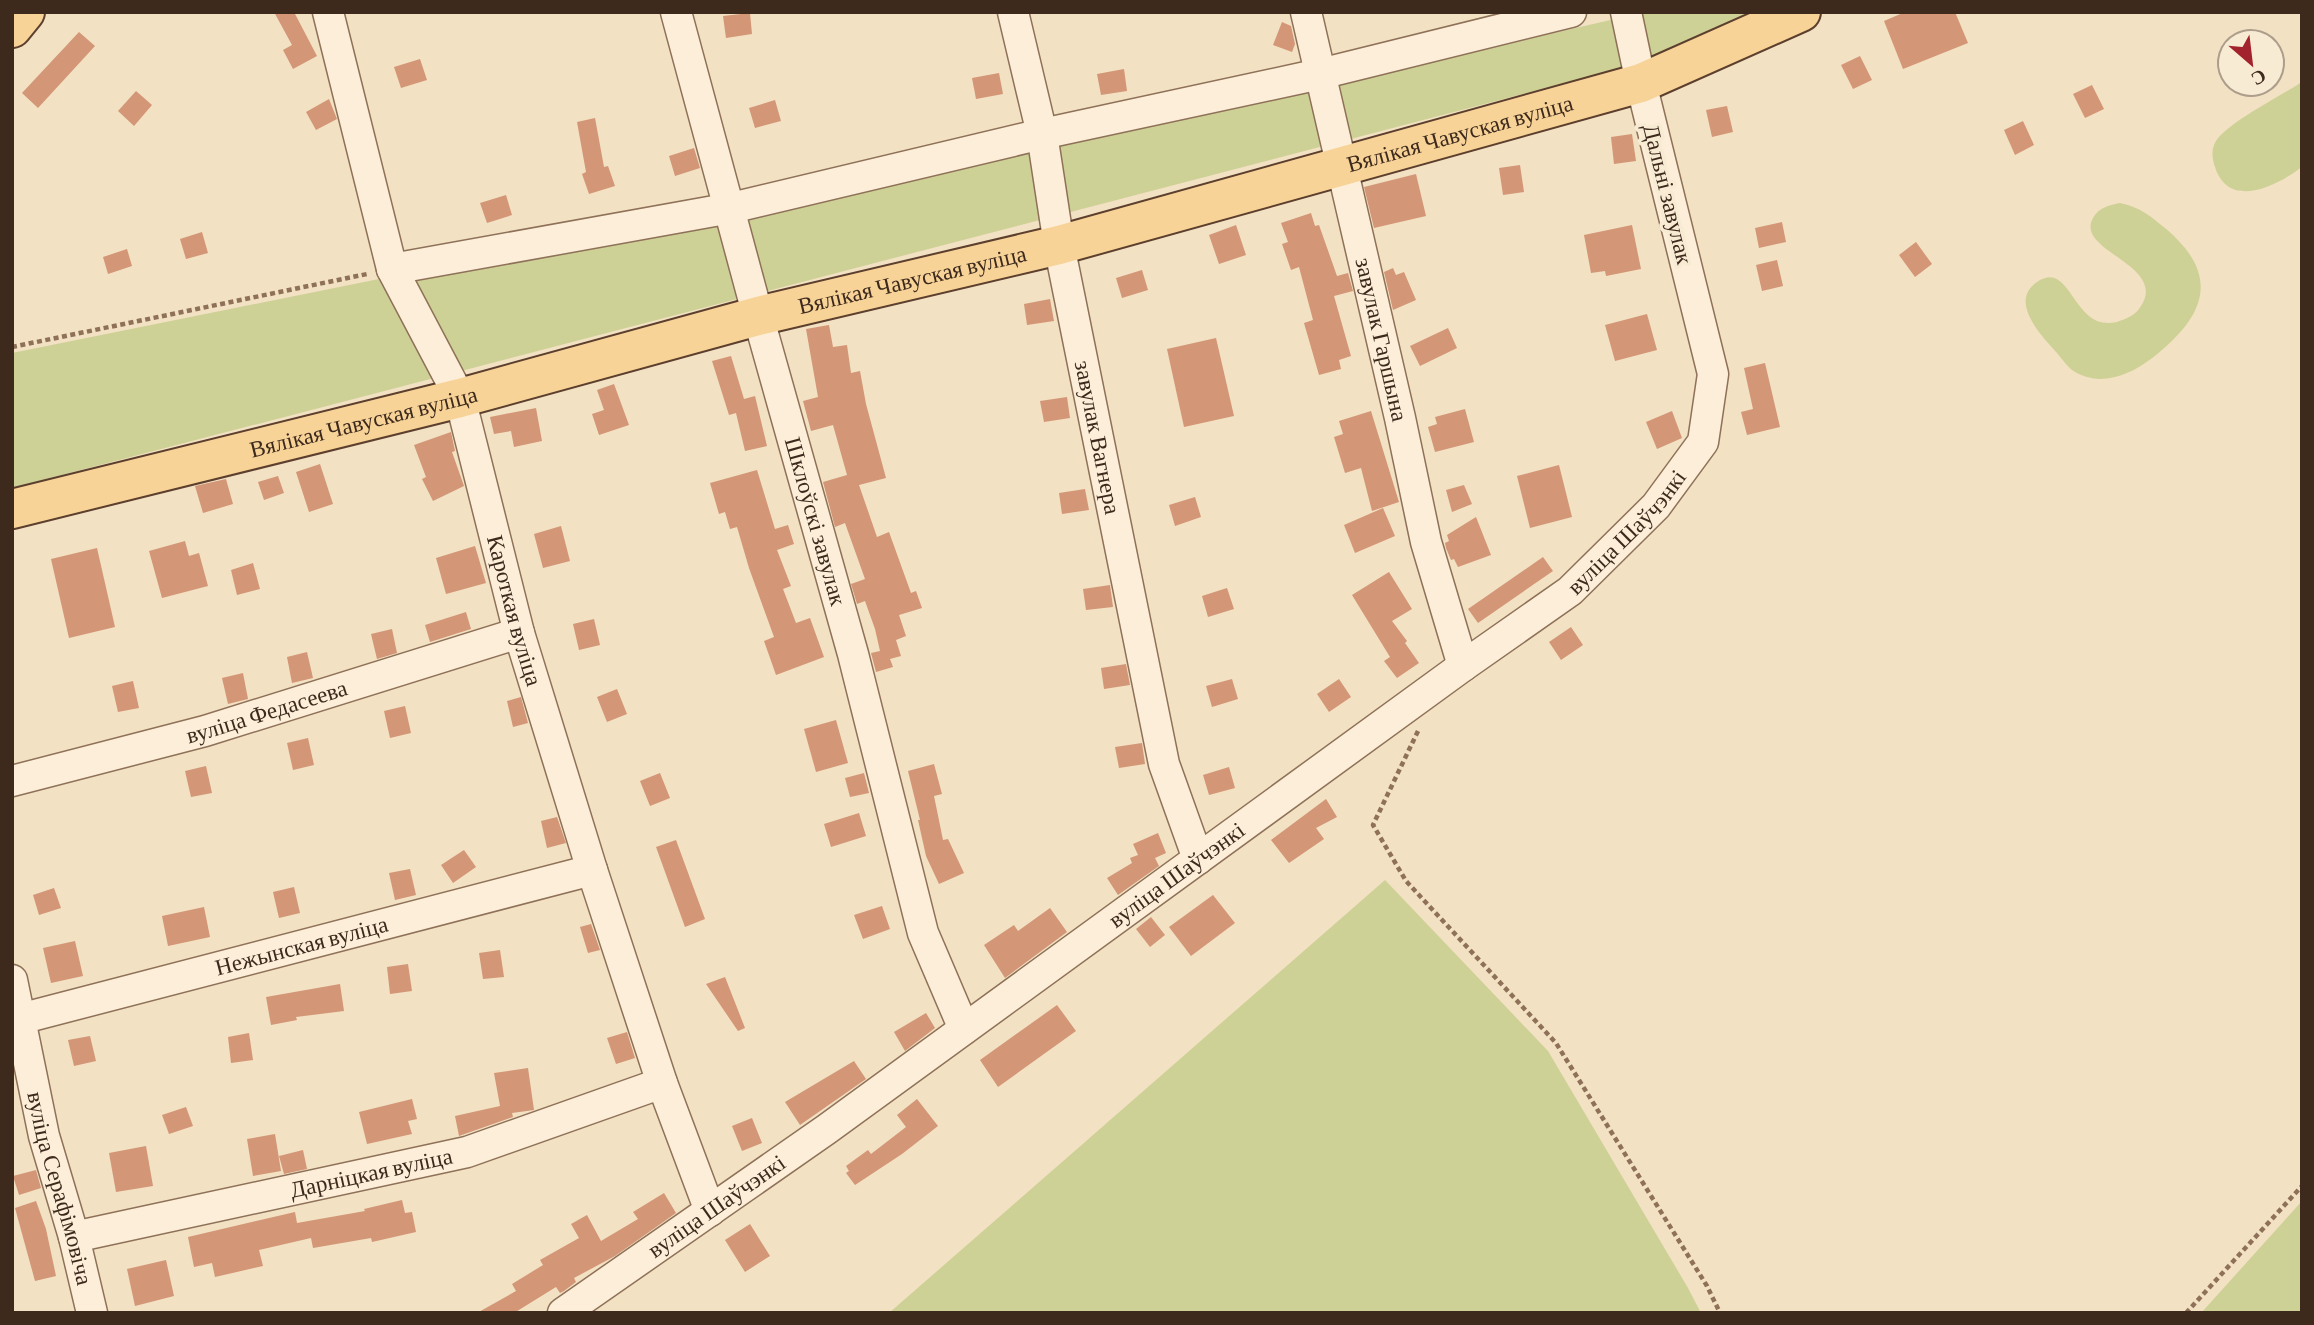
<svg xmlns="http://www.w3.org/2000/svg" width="2314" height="1325" font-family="'Crimson Pro',serif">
<rect width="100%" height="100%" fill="#f2e1c3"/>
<g fill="#ced196">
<path d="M1645 12H1748L1680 53 12 488V353L1256 102Z"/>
<path d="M2302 82V167C2278 185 2229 211 2215 167 2212 158 2211 149 2216 141 2227 123 2282 95 2302 82Z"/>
<path d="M2120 203C2140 207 2150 216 2165 228 2216 271 2210 309 2162 350 2145 365 2123 379 2100 379 2092 379 2082 376 2075 372 2068 368 2062 359 2057 353 2042 336 2008 302 2037 282 2072 258 2072 333 2117 322 2125 319 2134 316 2139 309 2172 265 2074 252 2093 218 2099 207 2110 205 2120 203Z"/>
<path d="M1385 880 1548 1051 1688 1288 1701 1313H889Z"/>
<path d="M2302 1201V1313H2201L2202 1312Z"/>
</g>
<g fill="#d39676">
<path d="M274 12H294L317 56 293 69 283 50 292 45Z"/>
<path d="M1905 12H1955L1968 43 1903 69 1884 21Z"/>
<path d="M750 13 752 34 726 38 723 16Z"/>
<path d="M1282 22 1291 26 1295 44 1292 52 1273 45Z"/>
<path d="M79 32 95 46 38 108 22 93Z"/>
<path d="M1860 56 1872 80 1853 89 1841 65Z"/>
<path d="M420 59 427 80 401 88 394 67Z"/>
<path d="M1124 69 1127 91 1101 95 1097 74Z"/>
<path d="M999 73 1003 94 976 99 972 78Z"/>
<path d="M2092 85 2104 109 2085 118 2073 94Z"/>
<path d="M136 91 152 105 134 126 118 111Z"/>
<path d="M329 99 337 119 316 130 306 112Z"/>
<path d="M775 100 781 121 755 128 749 108Z"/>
<path d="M1727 106 1733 132 1712 137 1706 110Z"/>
<path d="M595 118 604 167 608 166 615 186 589 194 582 174 586 172 577 122Z"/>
<path d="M2023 121 2034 145 2015 155 2004 130Z"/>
<path d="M1632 134 1636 161 1614 164 1611 137Z"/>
<path d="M694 148 700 168 675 176 669 156Z"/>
<path d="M1520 165 1524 192 1503 195 1499 168Z"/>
<path d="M1416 174 1426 216 1374 228 1364 187Z"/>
<path d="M506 195 512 215 487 223 480 203Z"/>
<path d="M1311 213 1315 226 1319 225 1337 276 1348 273 1353 291 1334 296 1351 356 1339 360 1341 369 1319 375 1304 323 1313 320 1299 267 1291 270 1282 244 1288 242 1281 223Z"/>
<path d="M1782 222 1786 242 1759 248 1755 228Z"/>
<path d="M1236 225 1246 255 1219 264 1209 235Z"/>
<path d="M1632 225 1641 269 1606 276 1605 271 1591 273 1584 235Z"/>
<path d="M202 232 208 253 186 259 180 239Z"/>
<path d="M1916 242 1932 264 1915 277 1899 255Z"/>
<path d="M127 249 132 266 108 274 103 257Z"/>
<path d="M1777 260 1783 286 1762 291 1756 265Z"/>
<path d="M1393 268 1396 275 1404 272 1416 300 1393 310 1384 272Z"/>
<path d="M1142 270 1148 290 1122 298 1116 278Z"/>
<path d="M1050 299 1054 321 1027 325 1024 304Z"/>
<path d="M1647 314 1657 350 1615 361 1605 325Z"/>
<path d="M829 325 833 347 847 345 851 373 860 371 866 404 886 478 859 485 877 537 889 532 911 593 916 591 922 608 899 615 906 636 896 640 901 656 890 659 893 667 876 672 871 653 880 651 875 629 865 601 857 604 851 584 865 579 845 523 835 527 823 482 847 475 833 425 811 431 803 401 818 397 806 329Z"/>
<path d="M1448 328 1457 348 1420 366 1410 346Z"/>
<path d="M1216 338 1234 416 1184 427 1167 349Z"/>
<path d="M731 356 744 399 755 396 767 446 745 451 736 413 729 415 712 361Z"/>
<path d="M1765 363 1780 427 1747 435 1741 412 1753 409 1744 368Z"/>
<path d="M614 384 629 425 599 435 592 414 604 410 597 390Z"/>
<path d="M1067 397 1070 418 1044 422 1040 401Z"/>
<path d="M536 408 542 441 514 447 511 431 494 434 490 417Z"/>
<path d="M1465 409 1474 442 1435 452 1428 427 1437 424 1435 417Z"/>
<path d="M1371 411 1399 502 1372 511 1361 468 1345 473 1334 437 1343 434 1339 421Z"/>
<path d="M1672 411 1682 438 1657 449 1646 422Z"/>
<path d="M451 432 455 451 452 452 464 486 433 501 422 479 426 477 414 445Z"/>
<path d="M320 464 333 504 309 512 296 472Z"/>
<path d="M1559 465 1572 517 1530 528 1517 476Z"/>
<path d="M757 470 775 529 788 525 794 544 777 550 791 586 783 589 796 623 810 618 824 657 776 675 764 641 774 637 749 568 737 527 730 529 725 512 719 514 710 483Z"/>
<path d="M278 476 284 493 264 500 258 482Z"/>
<path d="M226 479 233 504 203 513 195 486Z"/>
<path d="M1464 485 1472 504 1452 512 1446 490Z"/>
<path d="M1085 489 1089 510 1062 514 1059 493Z"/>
<path d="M1195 497 1201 517 1175 526 1169 505Z"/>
<path d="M1383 508 1395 536 1355 553 1344 525Z"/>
<path d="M1476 517 1491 555 1458 567 1454 559 1451 560 1446 548 1445 543 1449 541 1447 535Z"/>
<path d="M561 526 570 561 543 568 534 534Z"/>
<path d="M185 541 189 556 199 553 208 586 162 598 149 551Z"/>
<path d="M475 546 486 583 446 594 436 558Z"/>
<path d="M97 548 115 627 69 638 51 559Z"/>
<path d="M1543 557 1553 571 1478 623 1468 609Z"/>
<path d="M253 563 260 589 237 595 231 570Z"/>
<path d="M1389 572 1412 609 1392 621 1407 641 1405 643 1419 663 1397 678 1384 661 1390 657 1352 595Z"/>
<path d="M1110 585 1113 607 1086 610 1083 589Z"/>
<path d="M1227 588 1234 609 1208 617 1202 596Z"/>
<path d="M466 612 471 629 430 642 425 625Z"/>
<path d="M594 619 600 645 579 650 573 624Z"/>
<path d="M1571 627 1583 645 1561 660 1549 642Z"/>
<path d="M392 629 397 653 377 659 371 634Z"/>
<path d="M307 652 313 678 292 683 287 657Z"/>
<path d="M1126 664 1130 685 1104 689 1101 668Z"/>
<path d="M243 673 248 699 228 704 222 678Z"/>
<path d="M1232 679 1238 699 1212 707 1206 686Z"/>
<path d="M1339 679 1351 697 1329 712 1317 694Z"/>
<path d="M133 681 139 708 118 712 112 686Z"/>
<path d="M617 689 627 714 607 722 597 697Z"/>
<path d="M521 697 528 723 513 727 507 701Z"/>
<path d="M405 706 411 733 390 738 384 711Z"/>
<path d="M836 720 848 763 816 772 804 729Z"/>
<path d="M308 738 314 765 293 770 287 743Z"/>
<path d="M1142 743 1145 764 1119 768 1115 747Z"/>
<path d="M934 764 942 794 934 796 943 840 948 839 964 873 939 884 926 856 918 820H920L908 771Z"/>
<path d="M206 766 212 793 191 797 185 771Z"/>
<path d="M1229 767 1235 788 1209 795 1203 775Z"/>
<path d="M660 773 670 798 650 806 640 781Z"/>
<path d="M864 773 869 793 850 797 845 778Z"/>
<path d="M1326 799 1337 817 1316 828 1324 839 1289 863 1271 840Z"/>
<path d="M859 813 866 836 831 847 824 824Z"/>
<path d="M557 817 566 843 547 848 541 821Z"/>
<path d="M1158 833 1166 853 1155 858 1159 866 1118 895 1107 878 1132 863 1130 858 1138 855 1133 844Z"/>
<path d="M676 840 705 919 685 927 656 847Z"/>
<path d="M464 850 476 867 453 883 441 865Z"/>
<path d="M410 869 416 895 395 900 389 873Z"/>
<path d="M294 887 300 913 279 918 273 892Z"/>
<path d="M54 888 61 908 39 915 33 895Z"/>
<path d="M1213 895 1235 923 1191 956 1169 927Z"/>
<path d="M882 906 890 929 863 939 854 915Z"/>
<path d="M204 907 210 937 168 946 162 916Z"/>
<path d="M1050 908 1067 932 1005 978 984 945 1014 925 1018 931Z"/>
<path d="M1151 917 1165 935 1150 947 1136 929Z"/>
<path d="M591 924 600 950 588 953 580 927Z"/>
<path d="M75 941 83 976 51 983 43 948Z"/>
<path d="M500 950 504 977 483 979 479 953Z"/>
<path d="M408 964 412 991 390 994 387 967Z"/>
<path d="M725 977 745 1028 738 1031 706 984Z"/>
<path d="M340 984 344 1011 296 1017 297 1020 271 1025 266 997Z"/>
<path d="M1057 1005 1076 1031 998 1087 980 1060Z"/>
<path d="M926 1013 935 1028 905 1051 894 1032Z"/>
<path d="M627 1032 635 1058 616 1064 607 1038Z"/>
<path d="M249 1033 253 1060 231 1063 228 1037Z"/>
<path d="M90 1036 96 1061 74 1066 68 1040Z"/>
<path d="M854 1061 866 1079 800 1125 785 1102Z"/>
<path d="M528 1068 534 1110 512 1113 513 1117 459 1136 455 1116 500 1106 494 1073Z"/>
<path d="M412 1099 417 1119 408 1121 412 1134 367 1144 359 1112Z"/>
<path d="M917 1099 938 1126 902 1154 855 1185 846 1173 849 1171 846 1166 868 1150 871 1154 906 1127 897 1115Z"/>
<path d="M186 1107 193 1126 169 1134 162 1115Z"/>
<path d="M752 1118 762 1143 742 1151 732 1126Z"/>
<path d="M275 1134 281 1171 253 1176 247 1139Z"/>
<path d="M146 1146 153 1186 116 1192 109 1153Z"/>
<path d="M303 1150 307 1169 284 1174 279 1156Z"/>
<path d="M36 1170 41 1188 19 1195 13 1176Z"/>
<path d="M664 1193 676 1213 615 1256 574 1278 576 1282 564 1291 560 1293 556 1287 514 1313H477L516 1291 512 1284 543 1265 540 1260 579 1238 571 1224 587 1215 601 1241 638 1219 633 1212Z"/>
<path d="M402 1200 405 1213 412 1212 416 1232 372 1242 371 1238 313 1248 311 1238 259 1250 263 1266 215 1277 212 1263 194 1267 188 1237 295 1212 297 1223 365 1211 364 1209Z"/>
<path d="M36 1201 46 1229 56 1276 35 1281 15 1208Z"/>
<path d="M750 1224 770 1256 745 1272 725 1240Z"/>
<path d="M166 1260 174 1296 135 1306 127 1269Z"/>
</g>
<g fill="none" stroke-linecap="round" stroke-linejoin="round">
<g stroke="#8e7158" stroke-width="33">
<g id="minor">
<path id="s1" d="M328 12 392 269 460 398 519 633 592 870 662 1083 710 1211"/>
<path id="s2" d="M676 12 758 316 853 654 923 933 964 1029"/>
<path id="s3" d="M1013 12 1042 134 1059 245 1164 764 1198 859"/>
<path id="s4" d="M1306 12 1400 418 1426 542 1463 666"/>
<path d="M392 269 731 208 1042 134 1320 74 1571 12"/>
<path id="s5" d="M12 781 205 731 519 633"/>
<path id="s6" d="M12 980 44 1136 74 1237 92 1313"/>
<path id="s7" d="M12 1021 592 870"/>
<path id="s8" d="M74 1237 467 1152 662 1083"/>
<path id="s9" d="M563 1313 827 1129 1463 666 1570 591 1656 506 1703 442 1713 374 1641 83 1626 12"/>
</g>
</g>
<g stroke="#5c3f2d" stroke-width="42">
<g id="major">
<path d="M12 28 25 12"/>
<path id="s10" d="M12 509 460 398 758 316 1059 245 1641 83 1801 12"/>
</g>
</g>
<g stroke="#8e7158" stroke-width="4.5" stroke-dasharray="5 3.5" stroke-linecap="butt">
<path d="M12 347 367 274"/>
<path d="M1418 731 1373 825 1406 881 1556 1043 1707 1286 1720 1313"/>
<path d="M2186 1313 2302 1186"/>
</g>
<use href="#minor" stroke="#fceed8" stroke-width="30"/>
<use href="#major" stroke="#f8d398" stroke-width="38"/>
</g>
<g text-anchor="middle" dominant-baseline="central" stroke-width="7" stroke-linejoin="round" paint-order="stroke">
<g font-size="23" fill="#3d2a1d" stroke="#f8ebd4">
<text stroke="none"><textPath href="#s10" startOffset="1496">Вялікая Чавуская вуліца</textPath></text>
<text transform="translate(1668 194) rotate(76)">Дальні завулак</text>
<text stroke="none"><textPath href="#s10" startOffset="929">Вялікая Чавуская вуліца</textPath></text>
<text stroke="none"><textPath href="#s4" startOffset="336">завулак Гаршына</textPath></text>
<text stroke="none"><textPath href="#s10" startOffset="362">Вялікая Чавуская вуліца</textPath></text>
<text stroke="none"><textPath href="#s3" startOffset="434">завулак Вагнера</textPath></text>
<text stroke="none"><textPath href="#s2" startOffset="528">Шклоўскі завулак</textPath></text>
<text stroke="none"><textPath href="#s9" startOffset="1321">вуліца Шаўчэнкі</textPath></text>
<text stroke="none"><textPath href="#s1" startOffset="630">Кароткая вуліца</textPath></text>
<text stroke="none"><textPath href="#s5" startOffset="264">вуліца Федасеева</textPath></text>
<text stroke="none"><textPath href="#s9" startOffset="754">вуліца Шаўчэнкі</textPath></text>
<text stroke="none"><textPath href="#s7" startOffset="299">Нежынская вуліца</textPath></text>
<text stroke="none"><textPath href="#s8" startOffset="304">Дарніцкая вуліца</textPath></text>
<text stroke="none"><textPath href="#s6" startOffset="214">вуліца Серафімовіча</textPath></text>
<text stroke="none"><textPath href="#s9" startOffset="187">вуліца Шаўчэнкі</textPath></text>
</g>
</g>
<rect width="2314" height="1325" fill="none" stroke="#3d2a1d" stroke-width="28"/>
<g transform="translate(2251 63) rotate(152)"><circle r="33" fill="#f8ebd4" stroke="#ad9e8b" stroke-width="2"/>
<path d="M0-5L12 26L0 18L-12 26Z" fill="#a2232d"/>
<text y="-10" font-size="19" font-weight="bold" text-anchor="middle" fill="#3d2a1d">С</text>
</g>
</svg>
